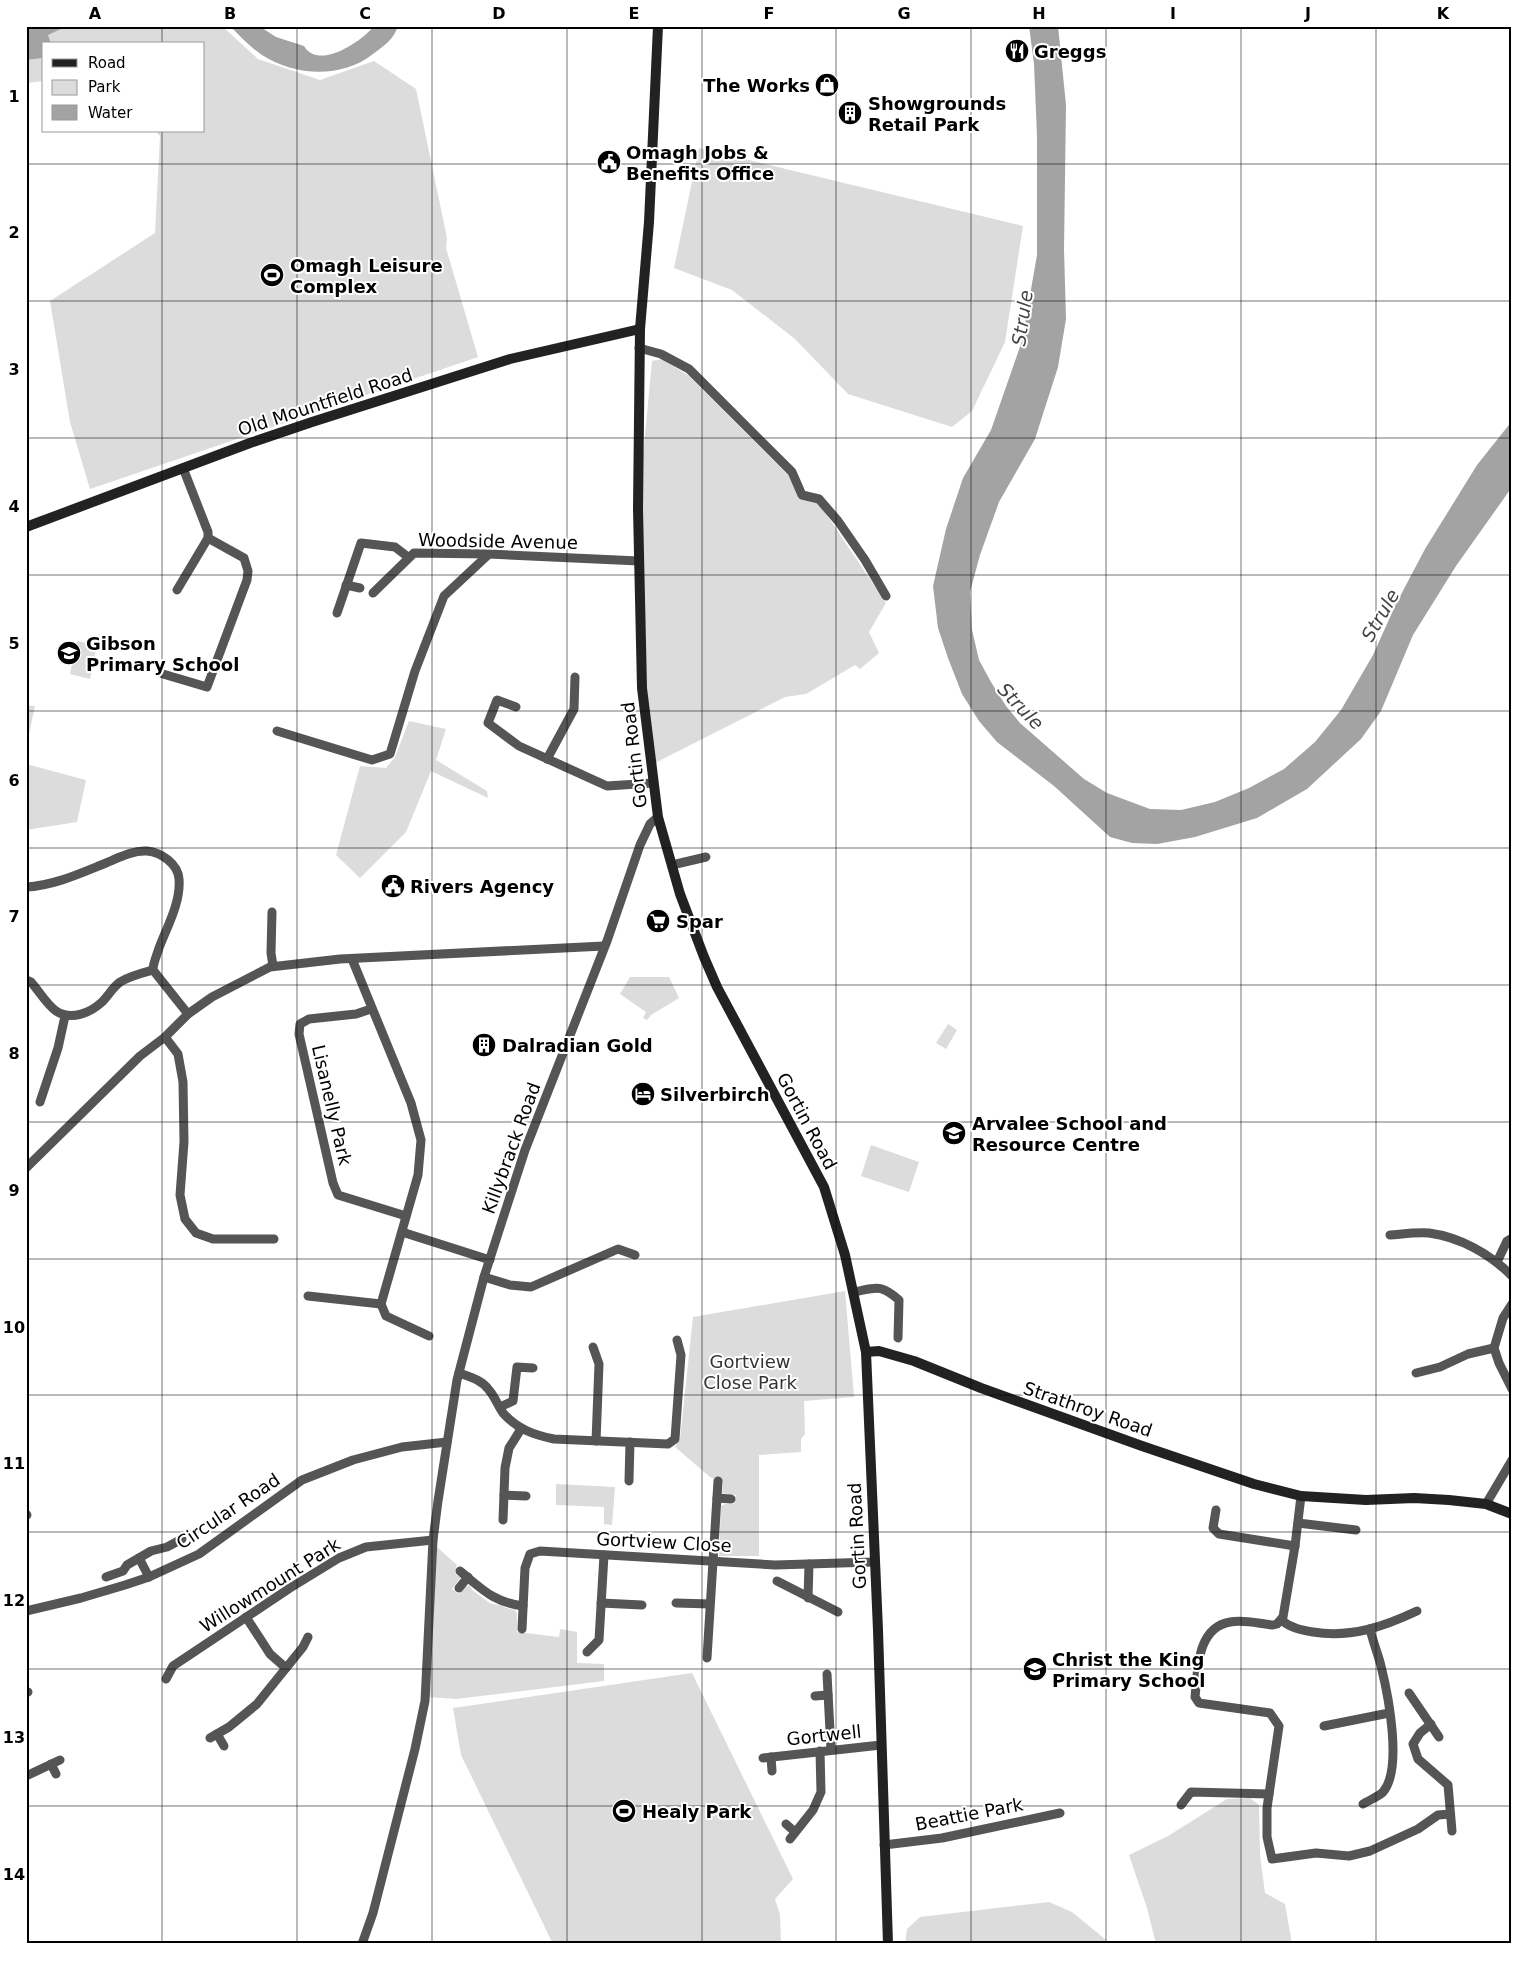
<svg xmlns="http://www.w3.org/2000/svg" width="1538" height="1970" font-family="'DejaVu Sans',sans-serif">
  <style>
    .green { fill: #dcdcdc }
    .water { fill: #a3a3a3 }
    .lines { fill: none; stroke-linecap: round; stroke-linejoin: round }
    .street { stroke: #555; stroke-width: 9 }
    .secondary { stroke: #222; stroke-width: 10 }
    .grid { fill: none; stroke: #000; stroke-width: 1; stroke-opacity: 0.55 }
    .labels { text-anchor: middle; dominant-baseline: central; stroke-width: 4; stroke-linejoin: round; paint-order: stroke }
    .poi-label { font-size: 18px; font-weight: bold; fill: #000; stroke: #fff; text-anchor: start }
    .street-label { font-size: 18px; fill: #000; stroke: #fff }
    .park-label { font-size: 18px; fill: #333; stroke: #fff }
    .water-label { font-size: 19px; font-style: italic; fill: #444; stroke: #fff }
    .neatline { fill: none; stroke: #000; stroke-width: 2 }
    .grid-label { font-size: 16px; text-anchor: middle; font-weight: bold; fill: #000 }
  </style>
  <rect width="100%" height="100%" fill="#fff"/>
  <g class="green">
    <path d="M26,26H222L258,59L320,80L374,61L416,89L447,238L446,248L478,357L90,489L70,422L50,301L155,233L160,136L155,131H204V44H44V81L26,83Z"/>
    <path d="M699,148L1023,226L1005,342L972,411L952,427L848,394L795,339L732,290L674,268Z"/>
    <path d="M662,359L689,376L789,476L800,499L818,502L886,603L869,632L879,653L860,669L855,665L806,694L785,697L651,765L638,509L652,361Z"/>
    <path d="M77,641L97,645L90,679L70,674Z"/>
    <path d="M26,705L35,706L26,748Z"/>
    <path d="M409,721L446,729L436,760L487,791L488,798L431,771L406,832L360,878L336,855L360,766L386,768L395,757Z"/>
    <path d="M26,764L86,780L77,822L26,830Z"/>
    <path d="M630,977H669L679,998L651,1015L647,1020L643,1018L646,1012L620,994Z"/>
    <path d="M948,1024L957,1030L946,1049L936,1043Z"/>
    <path d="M871,1145L919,1162L909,1192L861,1176Z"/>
    <path d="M845,1291L854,1397L804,1401L805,1434L801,1439V1452L759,1455V1556H719L721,1506L725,1504H734L736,1495L722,1493L723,1484L710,1477L675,1447L680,1439L693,1317Z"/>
    <path d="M556,1484L615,1487L612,1525L604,1524V1507L556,1505Z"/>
    <path d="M437,1547L457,1565L455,1571L456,1575L461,1577L452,1589L459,1594L463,1588L470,1585L472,1590L491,1604C498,1603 507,1609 515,1610L517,1614V1632L559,1637L560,1629L577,1632V1663L604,1664V1681L456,1699L428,1697Z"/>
    <path d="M692,1673L793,1879L775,1899L780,1915L781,1944H553L461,1755L453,1708Z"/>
    <path d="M1250,1798L1259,1805L1260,1855L1265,1893L1285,1904L1292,1944H1156L1147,1908L1129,1855L1168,1836L1227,1799Z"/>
    <path d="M1049,1902L1072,1912L1111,1944H905L907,1929L920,1917Z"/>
  </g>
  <g class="water">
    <path d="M26,26H67L48,35L51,44H44V56L42,58L26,60Z"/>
    <path d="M230,26H259L276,37L304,46C319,71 362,41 374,26H398C394,39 384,46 373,54C341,79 295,76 262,55C250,47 240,36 230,26Z"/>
    <path d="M1029,26H1058L1066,105L1064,249L1066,319L1058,367L1035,439L999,502L980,555L970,592L972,630L979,660L991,682L1006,706L1020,723L1084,779L1107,793L1150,809L1181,810L1215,802L1249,788L1284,769L1315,742L1341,710L1373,655L1396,604L1425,549L1477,465L1512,421V487L1456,566L1413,635L1381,711L1361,739L1307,789L1257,818L1195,837L1157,844L1132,843L1110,837L1054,786L997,742L979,721L962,694L948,658L938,628L933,586L946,529L963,478L991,430L1022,341L1037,255V136L1034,64Z"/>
  </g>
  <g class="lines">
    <g class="street">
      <path d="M639,348L661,354L689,369L792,472L802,495L819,499L838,521L865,560L886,596"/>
      <path d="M346,585L360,588"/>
      <path d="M177,590L208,538V532L183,468"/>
      <path d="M373,593L414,553L489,554L639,561"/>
      <path d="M337,613L361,543L395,547L408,557"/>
      <path d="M163,674L207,687L247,580L248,571L244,558L208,538"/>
      <path d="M516,707L497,700L488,723L519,746L607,786L653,783"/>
      <path d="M277,731L372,760L390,754L415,671L444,596L489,554"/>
      <path d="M547,759L574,709L575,677"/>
      <path d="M672,865L706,857"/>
      <path d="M26,887C53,886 81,873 106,863C118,858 133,850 147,851C161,852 178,864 179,879C181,902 167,927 159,948C157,955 153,963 153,970L188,1014"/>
      <path d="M272,912L271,953L273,966"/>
      <path d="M352,959L411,1103L421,1140L418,1175L381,1304"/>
      <path d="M26,980L31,982C39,991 47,1005 56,1011C71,1021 90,1013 102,1002C108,996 113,987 120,982C130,976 142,973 153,970"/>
      <path d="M371,1009L356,1014L309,1019L300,1024L299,1034L333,1183L338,1195L406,1216"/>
      <path d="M165,1037L178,1054L183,1082L184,1142L180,1195L185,1219L196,1233L213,1239H274"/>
      <path d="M40,1102L58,1048L65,1016"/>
      <path d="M26,1168L140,1056L165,1037L188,1014L212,997L270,967L340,959L604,946"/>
      <path d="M402,1232L490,1260"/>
      <path d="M1390,1235C1403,1234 1417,1232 1429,1233C1460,1237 1490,1254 1512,1276"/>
      <path d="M1497,1262L1507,1241L1512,1238"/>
      <path d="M484,1277L510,1285L531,1287L618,1249L635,1255"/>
      <path d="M853,1292C876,1288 880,1283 899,1300L898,1338"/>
      <path d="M308,1296L381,1304"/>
      <path d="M381,1304L386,1316L429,1336"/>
      <path d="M1512,1304L1503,1318L1494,1348L1499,1363L1512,1389"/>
      <path d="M593,1347L599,1364L596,1441"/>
      <path d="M459,1373C470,1377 482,1380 489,1390C495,1397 498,1406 503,1413C517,1429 534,1435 554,1439L668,1444L675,1439L681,1355L677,1340"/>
      <path d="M1416,1373L1440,1367L1468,1354L1494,1348"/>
      <path d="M500,1407L513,1401L517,1367L533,1368"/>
      <path d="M629,1481L630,1442"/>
      <path d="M504,1495L526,1496"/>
      <path d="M1301,1496L1295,1546L1283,1617L1277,1624L1273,1625C1260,1624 1244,1619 1230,1622C1196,1628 1198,1671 1195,1697L1199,1703L1270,1713L1279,1726L1267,1808V1837L1272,1859L1316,1853L1349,1856L1370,1851L1418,1829L1438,1815L1450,1814"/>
      <path d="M717,1498L731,1499"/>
      <path d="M1486,1504L1512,1460"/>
      <path d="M1216,1510L1213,1528L1219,1534L1295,1546"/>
      <path d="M26,1514L27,1515"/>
      <path d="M503,1520L505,1468L509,1448L521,1429"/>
      <path d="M1298,1523L1356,1530"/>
      <path d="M139,1558L149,1577"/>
      <path d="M460,1571C482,1589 493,1602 523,1606"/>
      <path d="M106,1577L123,1571L127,1565L151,1551L167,1547L182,1539"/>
      <path d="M777,1581L838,1612"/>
      <path d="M459,1588L468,1577"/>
      <path d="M808,1598L809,1564"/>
      <path d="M601,1603L642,1605"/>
      <path d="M676,1603L710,1604"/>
      <path d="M26,1611L81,1598L125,1585L149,1577L199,1554L302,1480L353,1460L402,1447L447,1442"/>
      <path d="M246,1617L270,1654L286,1668"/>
      <path d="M1281,1620C1291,1628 1301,1630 1313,1632C1351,1638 1383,1627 1417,1611"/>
      <path d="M522,1629L525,1568L530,1554L540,1551L775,1565L874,1562"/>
      <path d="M587,1652L599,1640L604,1555"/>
      <path d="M707,1658L718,1481"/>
      <path d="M827,1674L831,1750"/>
      <path d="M166,1679L173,1666L290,1588L339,1558L366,1547L433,1540"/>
      <path d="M26,1693L28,1692"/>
      <path d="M1409,1693L1439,1737"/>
      <path d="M815,1696L828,1695"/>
      <path d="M1431,1724L1420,1733L1413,1744L1418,1759L1448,1785L1452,1831"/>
      <path d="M1324,1726L1389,1713"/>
      <path d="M217,1734L224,1746"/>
      <path d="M210,1738L229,1727L257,1704L303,1647L308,1637"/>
      <path d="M771,1757L772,1771"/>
      <path d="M763,1758L881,1745"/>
      <path d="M51,1764L56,1774"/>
      <path d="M26,1776L60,1760"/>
      <path d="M1363,1804C1369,1800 1378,1797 1383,1792C1403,1769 1388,1694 1381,1666C1378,1654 1373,1642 1370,1629"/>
      <path d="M1181,1805L1191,1792L1269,1794"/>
      <path d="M786,1824L795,1832"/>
      <path d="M790,1839L813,1810L821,1792L820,1751"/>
      <path d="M884,1845L942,1838L1060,1813"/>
      <path d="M362,1944L373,1913L415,1749L425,1701L433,1540L438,1501L457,1380L484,1277L525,1150L607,941L640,845L650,824L658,817"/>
    </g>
    <g class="secondary">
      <path d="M658,26L649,222L640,329L638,509L642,688L658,817L680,894L704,957L717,987L824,1187L845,1255L866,1352L878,1630L888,1944"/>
      <path d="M26,527L250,443L312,422L510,359L640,329"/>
      <path d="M866,1352L879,1351L914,1361L981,1388L1142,1446L1254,1484L1301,1496L1366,1500L1414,1498L1449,1500L1486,1504L1512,1514"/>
    </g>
  </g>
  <path class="grid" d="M162,26V44M297,26V1944M432,26V1944M567,26V1944M702,26V1944M836,26V1944M971,26V1944M1106,26V1944M1241,26V1944M1376,26V1944M162,131V1944M26,164H1512M26,301H1512M26,438H1512M26,575H1512M26,711H1512M26,848H1512M26,985H1512M26,1122H1512M26,1259H1512M26,1395H1512M26,1532H1512M26,1669H1512M26,1806H1512"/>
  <defs>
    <g id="restaurant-disc" transform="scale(1.25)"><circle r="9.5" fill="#000" stroke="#fff"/><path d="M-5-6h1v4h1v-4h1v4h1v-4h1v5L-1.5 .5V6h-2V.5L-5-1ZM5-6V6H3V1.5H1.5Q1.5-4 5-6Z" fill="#fff"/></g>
    <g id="shop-disc" transform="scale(1.25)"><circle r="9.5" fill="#000" stroke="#fff"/><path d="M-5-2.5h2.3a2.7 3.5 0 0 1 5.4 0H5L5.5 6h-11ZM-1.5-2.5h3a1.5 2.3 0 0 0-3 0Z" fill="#fff"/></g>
    <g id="building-disc" transform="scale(1.25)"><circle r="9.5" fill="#000" stroke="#fff"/><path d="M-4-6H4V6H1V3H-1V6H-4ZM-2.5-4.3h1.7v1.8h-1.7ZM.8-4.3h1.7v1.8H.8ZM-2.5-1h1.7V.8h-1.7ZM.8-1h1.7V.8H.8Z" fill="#fff"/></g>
    <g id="civic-disc" transform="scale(1.25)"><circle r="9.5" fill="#000" stroke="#fff"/><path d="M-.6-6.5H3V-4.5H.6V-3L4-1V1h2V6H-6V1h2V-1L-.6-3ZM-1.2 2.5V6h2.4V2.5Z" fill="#fff"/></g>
    <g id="stadium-disc" transform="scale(1.25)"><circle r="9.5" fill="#000" stroke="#fff"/><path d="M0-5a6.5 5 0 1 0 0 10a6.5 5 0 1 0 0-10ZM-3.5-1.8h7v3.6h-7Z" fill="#fff"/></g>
    <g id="school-disc" transform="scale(1.25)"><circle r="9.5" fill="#000" stroke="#fff"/><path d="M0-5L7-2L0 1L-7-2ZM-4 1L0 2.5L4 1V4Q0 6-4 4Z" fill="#fff"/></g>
    <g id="supermarket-disc" transform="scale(1.25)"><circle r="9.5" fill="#000" stroke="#fff"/><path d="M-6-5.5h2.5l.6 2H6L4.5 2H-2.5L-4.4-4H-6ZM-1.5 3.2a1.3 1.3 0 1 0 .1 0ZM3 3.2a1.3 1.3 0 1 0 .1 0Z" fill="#fff"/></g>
    <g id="hotel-disc" transform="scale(1.25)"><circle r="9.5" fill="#000" stroke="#fff"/><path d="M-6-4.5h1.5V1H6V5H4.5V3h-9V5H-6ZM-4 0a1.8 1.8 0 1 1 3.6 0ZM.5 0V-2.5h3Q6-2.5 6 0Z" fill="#fff"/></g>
  </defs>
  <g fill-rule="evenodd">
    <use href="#restaurant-disc" x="1017" y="51"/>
    <use href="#shop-disc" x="827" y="85"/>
    <use href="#building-disc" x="850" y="113"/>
    <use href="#civic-disc" x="609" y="162"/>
    <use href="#stadium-disc" x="272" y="275"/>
    <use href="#school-disc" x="69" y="653"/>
    <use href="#civic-disc" x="393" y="886"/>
    <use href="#supermarket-disc" x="658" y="921"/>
    <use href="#building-disc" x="484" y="1045"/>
    <use href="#hotel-disc" x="643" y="1094"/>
    <use href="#school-disc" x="954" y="1133"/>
    <use href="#school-disc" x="1035" y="1669"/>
    <use href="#stadium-disc" x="624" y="1811"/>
  </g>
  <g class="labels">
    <g class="poi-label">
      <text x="1034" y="51">Greggs</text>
      <text x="810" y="85" text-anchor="end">The Works</text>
      <text x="868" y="103">Showgrounds<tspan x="868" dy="21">Retail Park</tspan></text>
      <text x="626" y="152">Omagh Jobs &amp;<tspan x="626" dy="21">Benefits Office</tspan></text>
      <text x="290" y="265">Omagh Leisure<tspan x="290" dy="21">Complex</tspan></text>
      <text x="86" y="643">Gibson<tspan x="86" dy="21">Primary School</tspan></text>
      <text x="410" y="886">Rivers Agency</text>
      <text x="676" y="921">Spar</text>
      <text x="502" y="1045">Dalradian Gold</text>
      <text x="660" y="1094">Silverbirch</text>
      <text x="972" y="1123">Arvalee School and<tspan x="972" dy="21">Resource Centre</tspan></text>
      <text x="1052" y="1659">Christ the King<tspan x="1052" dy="21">Primary School</tspan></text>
      <text x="642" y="1811">Healy Park</text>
    </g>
    <g class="street-label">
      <text transform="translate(325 402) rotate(-18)">Old Mountfield Road</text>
      <text transform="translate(498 541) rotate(1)">Woodside Avenue</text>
      <text transform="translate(634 755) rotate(-97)">Gortin Road</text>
      <text transform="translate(332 1105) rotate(77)">Lisanelly Park</text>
      <text transform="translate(807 1121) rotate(62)">Gortin Road</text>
      <text transform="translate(511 1148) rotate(-70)">Killybrack Road</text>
      <text transform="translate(1088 1409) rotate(19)">Strathroy Road</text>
      <text transform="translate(228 1511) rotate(-34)">Circular Road</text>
      <text transform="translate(857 1536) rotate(-93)">Gortin Road</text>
      <text transform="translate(664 1542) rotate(3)">Gortview Close</text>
      <text transform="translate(270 1585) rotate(-32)">Willowmount Park</text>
      <text transform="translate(824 1735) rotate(-6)">Gortwell</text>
      <text transform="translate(969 1814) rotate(-11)">Beattie Park</text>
    </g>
    <g class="park-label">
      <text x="750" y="1361">Gortview<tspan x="750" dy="21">Close Park</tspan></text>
    </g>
    <g class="water-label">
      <text transform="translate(1022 318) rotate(-82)">Strule</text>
      <text transform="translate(1380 615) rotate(-60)">Strule</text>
      <text transform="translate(1021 706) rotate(46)">Strule</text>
    </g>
  </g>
  <rect width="1538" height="1970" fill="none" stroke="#ffffff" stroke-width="55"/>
  <rect x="42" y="42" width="162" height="90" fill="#ffffff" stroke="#999999"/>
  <rect x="52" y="59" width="25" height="8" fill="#222222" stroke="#999999"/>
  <text x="88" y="68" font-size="15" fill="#000000">Road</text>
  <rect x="52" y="80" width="25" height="15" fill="#dcdcdc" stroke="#999999"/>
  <text x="88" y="92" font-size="15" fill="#000000">Park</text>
  <rect x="52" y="105" width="25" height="15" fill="#a3a3a3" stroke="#999999"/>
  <text x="88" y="118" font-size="15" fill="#000000">Water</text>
  <rect x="28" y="28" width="1482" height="1914" class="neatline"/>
  <g class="grid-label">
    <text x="95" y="19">A</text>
    <text x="230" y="19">B</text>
    <text x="365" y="19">C</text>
    <text x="499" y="19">D</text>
    <text x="634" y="19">E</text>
    <text x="769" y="19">F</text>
    <text x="904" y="19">G</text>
    <text x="1039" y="19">H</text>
    <text x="1173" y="19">I</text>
    <text x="1308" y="19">J</text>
    <text x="1443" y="19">K</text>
    <text x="14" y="102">1</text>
    <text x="14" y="238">2</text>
    <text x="14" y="375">3</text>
    <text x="14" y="512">4</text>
    <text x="14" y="649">5</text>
    <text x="14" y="786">6</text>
    <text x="14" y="922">7</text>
    <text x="14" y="1059">8</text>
    <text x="14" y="1196">9</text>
    <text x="14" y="1333">10</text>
    <text x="14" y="1469">11</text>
    <text x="14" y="1606">12</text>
    <text x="14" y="1743">13</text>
    <text x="14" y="1880">14</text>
  </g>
</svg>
